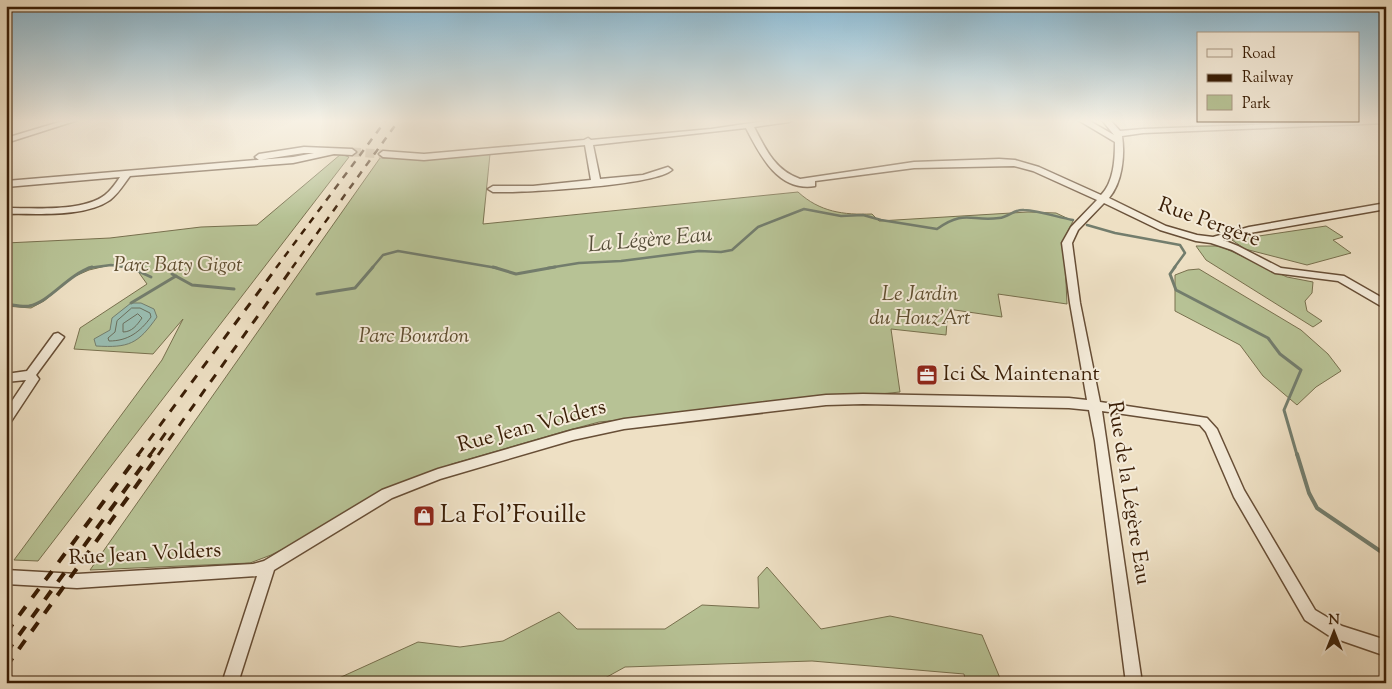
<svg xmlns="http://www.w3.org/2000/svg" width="1392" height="689" font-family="'Sorts Mill Goudy',serif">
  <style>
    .green { fill: #b7c295; stroke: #78704e }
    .water { fill: #99bdb1; stroke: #737d6d }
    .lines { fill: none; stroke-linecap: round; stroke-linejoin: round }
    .shore { stroke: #6a6e5c; stroke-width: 1 }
    .stream-far2 { stroke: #737d6d; stroke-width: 2.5 }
    .stream-far1 { stroke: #737d6d; stroke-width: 3 }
    .stream { stroke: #737d6d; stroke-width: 4 }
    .minor-tunnel { stroke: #cab99e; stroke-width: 9; stroke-dasharray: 9 4.5; stroke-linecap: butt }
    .minor-casing { stroke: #674e36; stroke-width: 3 }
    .minor { fill: #f4ebd9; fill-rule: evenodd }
    .rail-far2 { stroke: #3a1e06; stroke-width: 2.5; stroke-dasharray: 7 7; stroke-linecap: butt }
    .rail-far1 { stroke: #3a1e06; stroke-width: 3; stroke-dasharray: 9 9; stroke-linecap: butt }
    .rail { stroke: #3a1e06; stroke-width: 4; stroke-dasharray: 11 11; stroke-linecap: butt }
    .labels { text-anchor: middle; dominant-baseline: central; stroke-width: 4; stroke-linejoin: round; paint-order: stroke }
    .street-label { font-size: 21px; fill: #3a1e06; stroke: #f4ebd9 }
    .park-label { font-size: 21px; font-style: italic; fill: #604f31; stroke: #f4ebd9 }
    .poi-label { font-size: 21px; fill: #3a1e06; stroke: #f4ebd9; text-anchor: start }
    .water-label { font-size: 22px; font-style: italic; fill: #564e39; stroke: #f4ebd9 }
    .near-poi-label { font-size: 25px; fill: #3a1e06; stroke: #f4ebd9; text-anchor: start }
  </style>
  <rect width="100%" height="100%" fill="#eee0c4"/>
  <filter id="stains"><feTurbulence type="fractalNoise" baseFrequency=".004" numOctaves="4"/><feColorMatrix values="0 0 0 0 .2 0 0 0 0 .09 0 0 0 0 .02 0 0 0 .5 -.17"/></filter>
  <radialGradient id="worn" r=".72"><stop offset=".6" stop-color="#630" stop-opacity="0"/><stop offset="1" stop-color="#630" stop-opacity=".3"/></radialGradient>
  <g class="green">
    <path d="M341,154L349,157L38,561L14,560L162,360L183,319L153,354L74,349L80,328L147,284L137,270L110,265L89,270L73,277L44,301L31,308L6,306V243L110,238L201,227L257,225Z"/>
    <path d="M490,154L483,224L798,192C820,212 843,215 872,214L879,221L1028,212L1056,213L1073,221L1064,239L1067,304L998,294L1002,317L948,309L946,335L891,329L900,392L599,422L569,430L452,464L271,555L250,563L90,570L380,158H429Z"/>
    <path d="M1326,226L1343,237L1333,240L1351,253L1307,265L1245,249L1232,240Z"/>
    <path d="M1196,246H1220L1287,277L1313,282L1312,293L1305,301L1307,311L1322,321L1313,327L1206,260Z"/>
    <path d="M1199,269L1301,330L1328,354L1341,371L1316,387L1297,405L1263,376L1240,345L1175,311V275L1188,270Z"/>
    <path d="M767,567L821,629L890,616L982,635L1002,683H966L964,674L812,661L625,667L596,683H328L418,642L460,647L503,641L559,612L577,629H665L702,605L759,608L758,577Z"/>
  </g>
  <path class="water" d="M131,303H141L154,309L157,317C138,344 129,348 96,346L94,339L110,330L112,318Z"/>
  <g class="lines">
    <g class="shore">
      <path d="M132,308H140L150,313L151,317C140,332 128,341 109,341L108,338L115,332L117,321Z"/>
      <path d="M138,314L142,318C137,325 132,332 123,332V324Z"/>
    </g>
    <g class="stream-far2">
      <path d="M1087,225L1115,233L1180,245L1185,253L1174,268"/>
      <path d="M88,268L111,265L133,268"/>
      <path d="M372,268L383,255L398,251L497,268"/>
      <path d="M548,268L579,263L621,261L699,251L721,252L732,250L758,227L804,209L841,216L863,215L881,220L937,229C965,209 971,222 999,218C1009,217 1014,209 1024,210C1040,211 1057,217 1073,220"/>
    </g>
    <g class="stream-far1">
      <path d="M129,267L151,277"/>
      <path d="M493,267L516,274L555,267"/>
      <path d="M1175,267L1170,274L1176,290L1268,338L1280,354L1301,370L1284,410L1297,455"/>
      <path d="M172,274L192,285L234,289"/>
      <path d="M317,294L355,288L373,267"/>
      <path d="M131,303L176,276"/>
      <path d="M6,304C14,305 22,307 29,306C50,302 67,275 92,267"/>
    </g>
    <path class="stream" d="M1297,454L1309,493L1317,508L1386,555"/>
    <path class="minor-tunnel" d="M352,152L383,154"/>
    <g class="minor-casing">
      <g id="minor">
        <path d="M66,120H78L6,143V138Z"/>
        <path d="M773,120H793L789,122L754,127C766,150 775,170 800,179L914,162L999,159L1015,160L1039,167L1101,195C1114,182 1115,159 1115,142L1078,120H1088L1114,135L1102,120H1110L1120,131L1143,129L1386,120V123L1143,133L1122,136C1125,156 1122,183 1109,198L1166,226L1197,235L1213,237L1249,227L1386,203V209L1250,233L1223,240L1238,246L1281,268L1344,276L1386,300V309L1338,281L1275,273L1232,250L1211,243L1196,241L1160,230L1104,203L1078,230L1072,243L1080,303L1100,402L1207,418L1217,429L1244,490L1315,610L1342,626L1386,640V656L1331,637L1305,620L1234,497L1206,432L1200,425L1102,411L1142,683H1126L1095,441L1089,410L1069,408L863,404L826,405L624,429L573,440L440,479L392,498L274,570L238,683H222L257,576L77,588L6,584V570L77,574L253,564L264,561L382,490L438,469L573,430L624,419L826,395L863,394L1069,398L1087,400L1070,303L1062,243L1071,227L1097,200L1033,171L1014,166L914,168L815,181V186C778,192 760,155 746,128L593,145L600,179L643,175L668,167L672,170C654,186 522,193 493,192L488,189L493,186H533L591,180L585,145L424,160L383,157L379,154L383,151L424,154L584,140L588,138L591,140L711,129Z"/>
        <path d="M304,147L352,149L356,152L352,155L334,154L293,163L130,176C124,184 118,194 110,200C84,218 36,213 6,214V208C34,208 83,212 105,195C111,190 116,183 120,177L6,187V181L293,157L314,153H304L259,160L255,157L259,154Z"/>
        <path d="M58,333L64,337L36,375L39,379L10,423L6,425V410L26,380L6,382V374L27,371L54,334Z"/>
      </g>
    </g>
    <use href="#minor" class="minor"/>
    <g class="rail-far2">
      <path d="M276,268L386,120"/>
      <path d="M292,268L399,120"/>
    </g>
    <g class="rail-far1">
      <path d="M138,455L277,267"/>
      <path d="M150,455L167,431"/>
      <path d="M158,455L293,267"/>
    </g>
    <g class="rail">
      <path d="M6,633L139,454"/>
      <path d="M6,653L151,454"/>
      <path d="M6,667L159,454"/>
    </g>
  </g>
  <linearGradient id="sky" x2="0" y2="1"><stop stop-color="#88b8d2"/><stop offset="0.56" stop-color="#f7f1e4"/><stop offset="1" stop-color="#f7f1e4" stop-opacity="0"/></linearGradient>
  <rect width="1392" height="216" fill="url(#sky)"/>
  <defs>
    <g id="office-square" transform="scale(1.125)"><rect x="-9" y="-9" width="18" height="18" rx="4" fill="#8f2418" stroke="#f4ebd9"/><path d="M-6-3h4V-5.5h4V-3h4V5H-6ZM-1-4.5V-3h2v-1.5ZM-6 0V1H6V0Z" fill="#fff"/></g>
    <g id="shop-square" transform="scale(1.125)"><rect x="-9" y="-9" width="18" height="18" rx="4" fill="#8f2418" stroke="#f4ebd9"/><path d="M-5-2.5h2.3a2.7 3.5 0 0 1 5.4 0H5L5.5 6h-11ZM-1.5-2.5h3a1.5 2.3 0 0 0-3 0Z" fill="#fff"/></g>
  </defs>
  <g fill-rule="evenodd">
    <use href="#office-square" x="927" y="375"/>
    <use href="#shop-square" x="424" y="516"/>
  </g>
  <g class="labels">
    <g class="street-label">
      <text transform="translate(1209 223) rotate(20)">Rue Pergère</text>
      <text transform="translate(532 427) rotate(-15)">Rue Jean Volders</text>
      <text transform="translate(1128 493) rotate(81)">Rue de la Légère Eau</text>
      <text transform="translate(145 555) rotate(-3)">Rue Jean Volders</text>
    </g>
    <g class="park-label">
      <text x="178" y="266">Parc Baty Gigot</text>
      <text x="920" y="295">Le Jardin<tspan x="920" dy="24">du Houz’Art</tspan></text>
      <text x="414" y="337">Parc Bourdon</text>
    </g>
    <g class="poi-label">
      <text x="943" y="375">Ici &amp; Maintenant</text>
    </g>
    <g class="water-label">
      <text transform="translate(650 241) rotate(-5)">La Légère Eau</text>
    </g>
    <g class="near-poi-label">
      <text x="440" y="516">La Fol'Fouille</text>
    </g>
  </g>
  <rect width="1392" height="689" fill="none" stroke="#eee0c4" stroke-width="25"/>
  <rect x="8" y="8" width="1377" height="674" fill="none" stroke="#3a1e06" stroke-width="2.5"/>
  <rect x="12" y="12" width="1367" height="664" fill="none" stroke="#3a1e06"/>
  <rect x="1197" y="32" width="162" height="90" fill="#f4ebd9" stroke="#aa9985"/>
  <rect x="1207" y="49" width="25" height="8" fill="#f4ebd9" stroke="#aa9985"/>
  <text x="1242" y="58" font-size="15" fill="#3a1e06">Road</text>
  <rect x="1207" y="74" width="25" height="8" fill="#3a1e06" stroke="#aa9985"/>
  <text x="1242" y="82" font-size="15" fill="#3a1e06">Railway</text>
  <rect x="1207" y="95" width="25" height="15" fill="#b7c295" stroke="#aa9985"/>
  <text x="1242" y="108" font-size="15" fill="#3a1e06">Park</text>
  <g transform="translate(1334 632)" stroke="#f4ebd9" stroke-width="4" paint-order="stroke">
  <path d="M0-4L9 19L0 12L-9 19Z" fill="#3a1e06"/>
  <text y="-8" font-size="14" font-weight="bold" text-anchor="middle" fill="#3a1e06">N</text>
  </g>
  <rect width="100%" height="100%" filter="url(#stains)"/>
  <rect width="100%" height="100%" fill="url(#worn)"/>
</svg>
